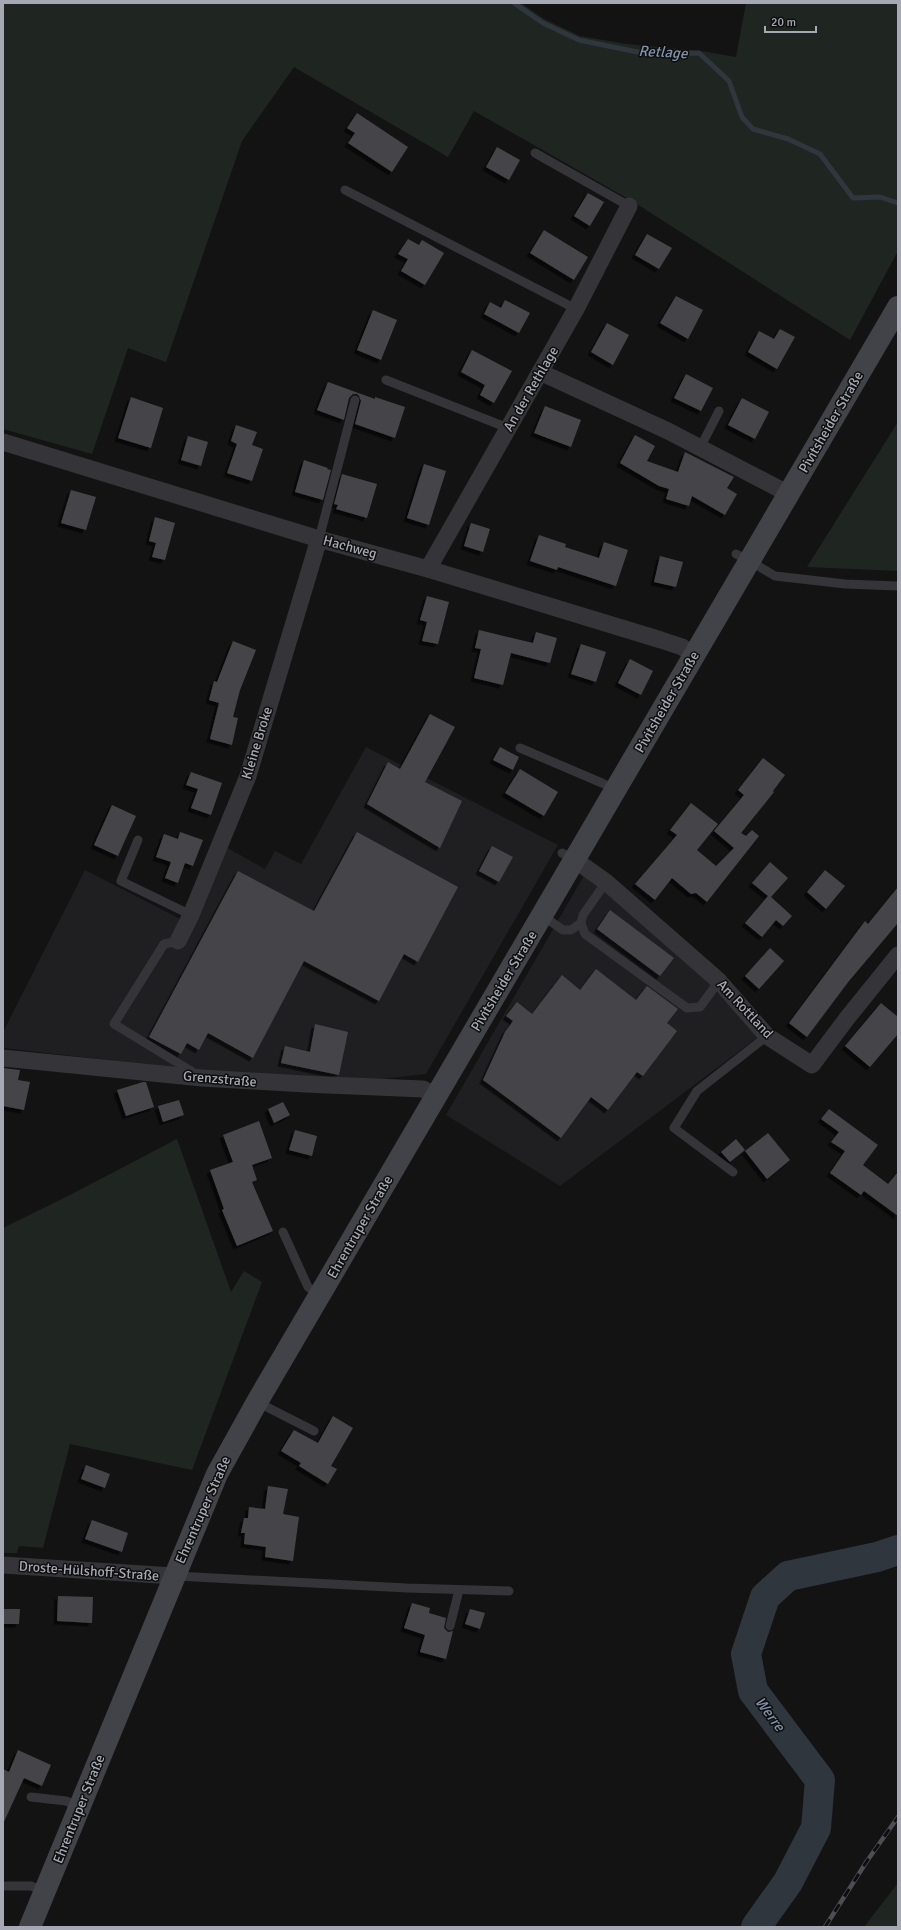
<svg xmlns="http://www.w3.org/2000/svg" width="901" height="1930" font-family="Signika,sans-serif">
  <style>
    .built { fill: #1f1f21 }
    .green { fill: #1f2621 }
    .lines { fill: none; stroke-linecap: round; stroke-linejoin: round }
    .stream { stroke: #30363d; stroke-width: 5 }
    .river { stroke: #30363d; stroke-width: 30 }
    .building { fill: #454549; filter: url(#shadow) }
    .lane { stroke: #343439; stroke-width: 9 }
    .street { stroke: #343439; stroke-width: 17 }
    .secondary { stroke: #424348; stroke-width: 22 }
    .rail-casing { stroke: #4d4e53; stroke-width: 4.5 }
    .rail { stroke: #0e0e0f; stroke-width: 3; stroke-dasharray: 9; stroke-linecap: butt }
    .labels { text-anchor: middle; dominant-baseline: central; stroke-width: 3; stroke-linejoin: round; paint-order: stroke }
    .street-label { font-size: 14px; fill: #a6a8b3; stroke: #0e0e0f }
    .water-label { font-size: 15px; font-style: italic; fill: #8092aa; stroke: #0e0e0f }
  </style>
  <defs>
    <filter id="shadow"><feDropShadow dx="-3.5" dy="3.5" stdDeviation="0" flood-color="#0009"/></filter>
  </defs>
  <rect width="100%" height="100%" fill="#131314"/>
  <g class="built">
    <path d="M366,747L558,845L426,1074L346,1083L170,1067L3,1048V1032L85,870L194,926L224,846L265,869L275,851L301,864Z"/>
    <path d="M590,865L770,1028L560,1186L446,1115Z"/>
  </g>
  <g class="green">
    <path d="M3,3H521L544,19L580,36L626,44L701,51L736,57L746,3H898V251L850,340L632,201L474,111L448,157L294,67L242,141L166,362L128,348L92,454L3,429Z"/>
    <path d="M898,422V571L807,567Z"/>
    <path d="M177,1139L231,1292L244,1271L262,1282L192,1470L70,1444L43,1548L19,1546L17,1553H3V1228L70,1195Z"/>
    <path d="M898,1883V1927H864Z"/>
  </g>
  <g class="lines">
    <path class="stream" d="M514,3L543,23L579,40L647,54L699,53L729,81L742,117L753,129L788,139L820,154L853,198L880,197L898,203"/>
    <path class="river" d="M756,1927L788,1882L816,1828L820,1780L753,1691L746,1654L765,1597L788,1576L877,1557L898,1550"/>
  </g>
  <g class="building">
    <path d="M357,113L408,147L392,172L348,143L355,133L347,128Z"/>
    <path d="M497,147L520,160L509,180L486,167Z"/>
    <path d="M588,193L604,202L590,226L574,216Z"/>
    <path d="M544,230L588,257L574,280L530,253Z"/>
    <path d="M647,234L672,248L659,269L635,255Z"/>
    <path d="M408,239L419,245L422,240L444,253L425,285L401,271L408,259L398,254Z"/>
    <path d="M676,296L703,310L688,339L660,323Z"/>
    <path d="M505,300L530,313L519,333L484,314L490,302L501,308Z"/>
    <path d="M373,310L397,320L381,360L357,350Z"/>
    <path d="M607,323L629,335L613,365L591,352Z"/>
    <path d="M780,329L795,337L777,369L748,352L759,331L774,339Z"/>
    <path d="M472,350L512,371L494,403L480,395L485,385L461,372Z"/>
    <path d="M686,374L713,388L701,411L674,398Z"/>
    <path d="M328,382L375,399V397L405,407L395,438L355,424L361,401L359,396L357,394H353L349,398L344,420L317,410Z"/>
    <path d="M131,397L163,408L151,448L118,438Z"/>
    <path d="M742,398L769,412L755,439L728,425Z"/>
    <path d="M545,406L581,420L571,447L534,433Z"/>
    <path d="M236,425L257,432L252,445L263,449L252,481L227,473L237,444L231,441Z"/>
    <path d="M635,435L655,446L647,461L678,472L685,452L734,477L727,488L737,494L725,515L692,496L689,506L666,499L669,489L659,486L620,463Z"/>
    <path d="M188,436L208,442L201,466L181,460Z"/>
    <path d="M304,460L328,468L327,469L331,470L323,500L295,492Z"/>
    <path d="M424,464L446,471L429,525L407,518Z"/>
    <path d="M342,474L377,484L367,518L336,509L338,505L334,504Z"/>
    <path d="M71,490L96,497L86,530L61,523Z"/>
    <path d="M155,517L175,523L165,560L152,557L156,543L149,541Z"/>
    <path d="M471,523L490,529L483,552L464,546Z"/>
    <path d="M539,535L566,544L565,547L599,558L604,542L628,550L616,586L558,567L557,570L530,561Z"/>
    <path d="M660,556L683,562L676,587L654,582Z"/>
    <path d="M427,596L449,602L438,644L422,641L427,622L420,620Z"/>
    <path d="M479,630L533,643L536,632L557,638L550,663L511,653L503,685L474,678L481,649L475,648Z"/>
    <path d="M233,641L256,650L240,690L233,717L238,718L232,745L210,739L219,703L209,700L214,681L217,682Z"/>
    <path d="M581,644L606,652L596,682L571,674Z"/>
    <path d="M630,659L653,671L641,695L618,683Z"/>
    <path d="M430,714L455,727L425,782L462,801L440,848L367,804L388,762L400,769Z"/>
    <path d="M500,747L519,757L513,770L493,760Z"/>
    <path d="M763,758L785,775L773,791L774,792L741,833L746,836L752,830L759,836L707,902L696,893L691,894L672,878L655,900L635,884L677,835L670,830L691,803L718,824L697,850L716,866L734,848L714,831L744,795L738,790Z"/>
    <path d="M520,769L558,792L544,816L505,793Z"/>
    <path d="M191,772L222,783L211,815L191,808L198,789L186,785Z"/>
    <path d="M112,805L136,816L118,856L94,845Z"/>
    <path d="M180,832L203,840L193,866L185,863L178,883L165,878L171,862L156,857L164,834L178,839Z"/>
    <path d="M357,832L458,887L418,962L404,954L379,1001L304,961L253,1058L208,1033L199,1050L187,1043L181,1054L149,1037L238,871L314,911Z"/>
    <path d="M492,846L513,857L499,882L479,871Z"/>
    <path d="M770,862L788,878L771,897L792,916L783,926L776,920L762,937L745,923L768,896L752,883Z"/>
    <path d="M825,870L845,886L826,909L807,892Z"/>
    <path d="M898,887V923L849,981L807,1037L789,1023L865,921L868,924Z"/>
    <path d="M610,910L674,958L660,976L597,929Z"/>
    <path d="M770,948L784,961L759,989L745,976Z"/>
    <path d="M596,969L636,1000L647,986L678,1009L667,1023L677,1031L643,1076L637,1072L608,1110L591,1097L561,1138L483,1080L505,1032L513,1021L506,1016L517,1002L532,1014L562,975L580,990Z"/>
    <path d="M881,1003L898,1017V1034L870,1067L845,1046Z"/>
    <path d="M315,1024L348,1032L339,1075L281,1063L285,1046L310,1052Z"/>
    <path d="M3,1068L20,1070L18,1080L30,1082L24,1110L3,1106Z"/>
    <path d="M143,1082H146L154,1107L126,1116L117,1090Z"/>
    <path d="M179,1100L184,1115L163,1122L158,1106Z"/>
    <path d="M283,1102L290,1115L274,1123L268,1109Z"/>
    <path d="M829,1109L878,1145L863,1165L888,1184L898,1172V1216L864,1191L861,1195L830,1173L845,1151L831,1142L839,1132L821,1119Z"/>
    <path d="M259,1121L272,1158L252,1165L257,1180L252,1182L273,1231L237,1246L222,1210L224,1209L210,1170L233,1162L223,1135Z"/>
    <path d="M295,1130L317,1136L312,1156L289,1150Z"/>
    <path d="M768,1133L790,1160L767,1179L745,1151Z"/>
    <path d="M736,1139L745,1150L730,1162L721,1152Z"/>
    <path d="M333,1416L353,1428L331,1466L337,1469L328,1484L299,1466L301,1463L281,1451L294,1430L318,1443Z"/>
    <path d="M86,1465L110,1474L105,1488L81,1479Z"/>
    <path d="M268,1486L288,1489L283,1514L299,1517L293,1561L265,1557L266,1547L244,1544L245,1533H241L244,1518H248L249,1507L265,1509Z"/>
    <path d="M92,1520L128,1533L122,1552L85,1539Z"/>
    <path d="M58,1596L93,1597L92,1623L57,1621Z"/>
    <path d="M412,1603L430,1608L429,1613L446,1618L444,1628L448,1632L453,1631L446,1659L420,1652L425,1635L404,1628Z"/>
    <path d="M3,1609H20L19,1624H3Z"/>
    <path d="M470,1609L485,1613L480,1629L465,1624Z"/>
    <path d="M18,1750L51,1765L42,1786L24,1778L3,1824V1769L9,1772Z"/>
  </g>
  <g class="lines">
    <g class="lane">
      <path d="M535,153L629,206"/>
      <path d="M345,190L576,309"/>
      <path d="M386,380L508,428"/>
      <path d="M700,448L719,411"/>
      <path d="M319,539L355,400"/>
      <path d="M736,554L750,561L775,576L845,584L898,586"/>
      <path d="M520,748L602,783L616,790"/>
      <path d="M138,840L121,881L191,915"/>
      <path d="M562,853L575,860"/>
      <path d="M606,882L583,915L581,923L585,934L687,1008L700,1007L719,981"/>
      <path d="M543,916L563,930H571L581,923"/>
      <path d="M178,941L164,944L114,1024L196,1074"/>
      <path d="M733,1172L674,1128L697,1091L767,1036"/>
      <path d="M283,1232L308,1287L320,1295"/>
      <path d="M257,1402L314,1431"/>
      <path d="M176,1576L407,1588L509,1591"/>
      <path d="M450,1626L459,1590"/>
      <path d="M31,1797L66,1801L80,1807"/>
      <path d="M3,1886H31L45,1891"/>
    </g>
    <g class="street">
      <path d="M540,372L668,431L789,494"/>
      <path d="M3,442L319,539L428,569L661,640L682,647L695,655"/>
      <path d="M428,569L576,309L629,206"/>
      <path d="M575,860L606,882L719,981L767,1036L812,1065L848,1017L898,955"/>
      <path d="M178,941L191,915L248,776L319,539"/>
      <path d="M3,1058L202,1078L305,1084L423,1089L436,1096"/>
      <path d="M3,1565L174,1576"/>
    </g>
    <path class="secondary" d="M30,1927L217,1474L257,1402L898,307"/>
    <g class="rail-casing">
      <path id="rail" d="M825,1927L867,1861L898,1817"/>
    </g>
    <use href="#rail" class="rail"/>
  </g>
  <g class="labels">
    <g class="street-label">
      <text transform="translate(531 389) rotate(-60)">An der Rethlage</text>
      <text transform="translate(831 422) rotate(-60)">Pivitsheider Straße</text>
      <text transform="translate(350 547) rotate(15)">Hachweg</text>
      <text transform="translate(667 702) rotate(-60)">Pivitsheider Straße</text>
      <text transform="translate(257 743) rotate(-73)">Kleine Broke</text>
      <text transform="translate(504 981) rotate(-59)">Pivitsheider Straße</text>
      <text transform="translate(745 1009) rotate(47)">Am Rottland</text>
      <text transform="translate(220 1079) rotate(5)">Grenzstraße</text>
      <text transform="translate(360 1227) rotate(-60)">Ehrentruper Straße</text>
      <text transform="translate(203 1510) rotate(-66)">Ehrentruper Straße</text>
      <text transform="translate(89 1571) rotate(4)">Droste-Hülshoff-Straße</text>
      <text transform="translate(79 1809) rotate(-68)">Ehrentruper Straße</text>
    </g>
    <g class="water-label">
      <text transform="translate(663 52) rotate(3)">Retlage</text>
      <text transform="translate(770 1714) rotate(53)">Werre</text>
    </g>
  </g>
  <rect width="901" height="1930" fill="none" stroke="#a6a8b3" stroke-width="8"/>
  <path d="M765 26v6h51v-6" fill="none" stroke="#a6a8b3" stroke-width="2"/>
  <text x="771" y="26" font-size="12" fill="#a6a8b3" stroke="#0e0e0f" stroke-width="3" paint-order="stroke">20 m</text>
</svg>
